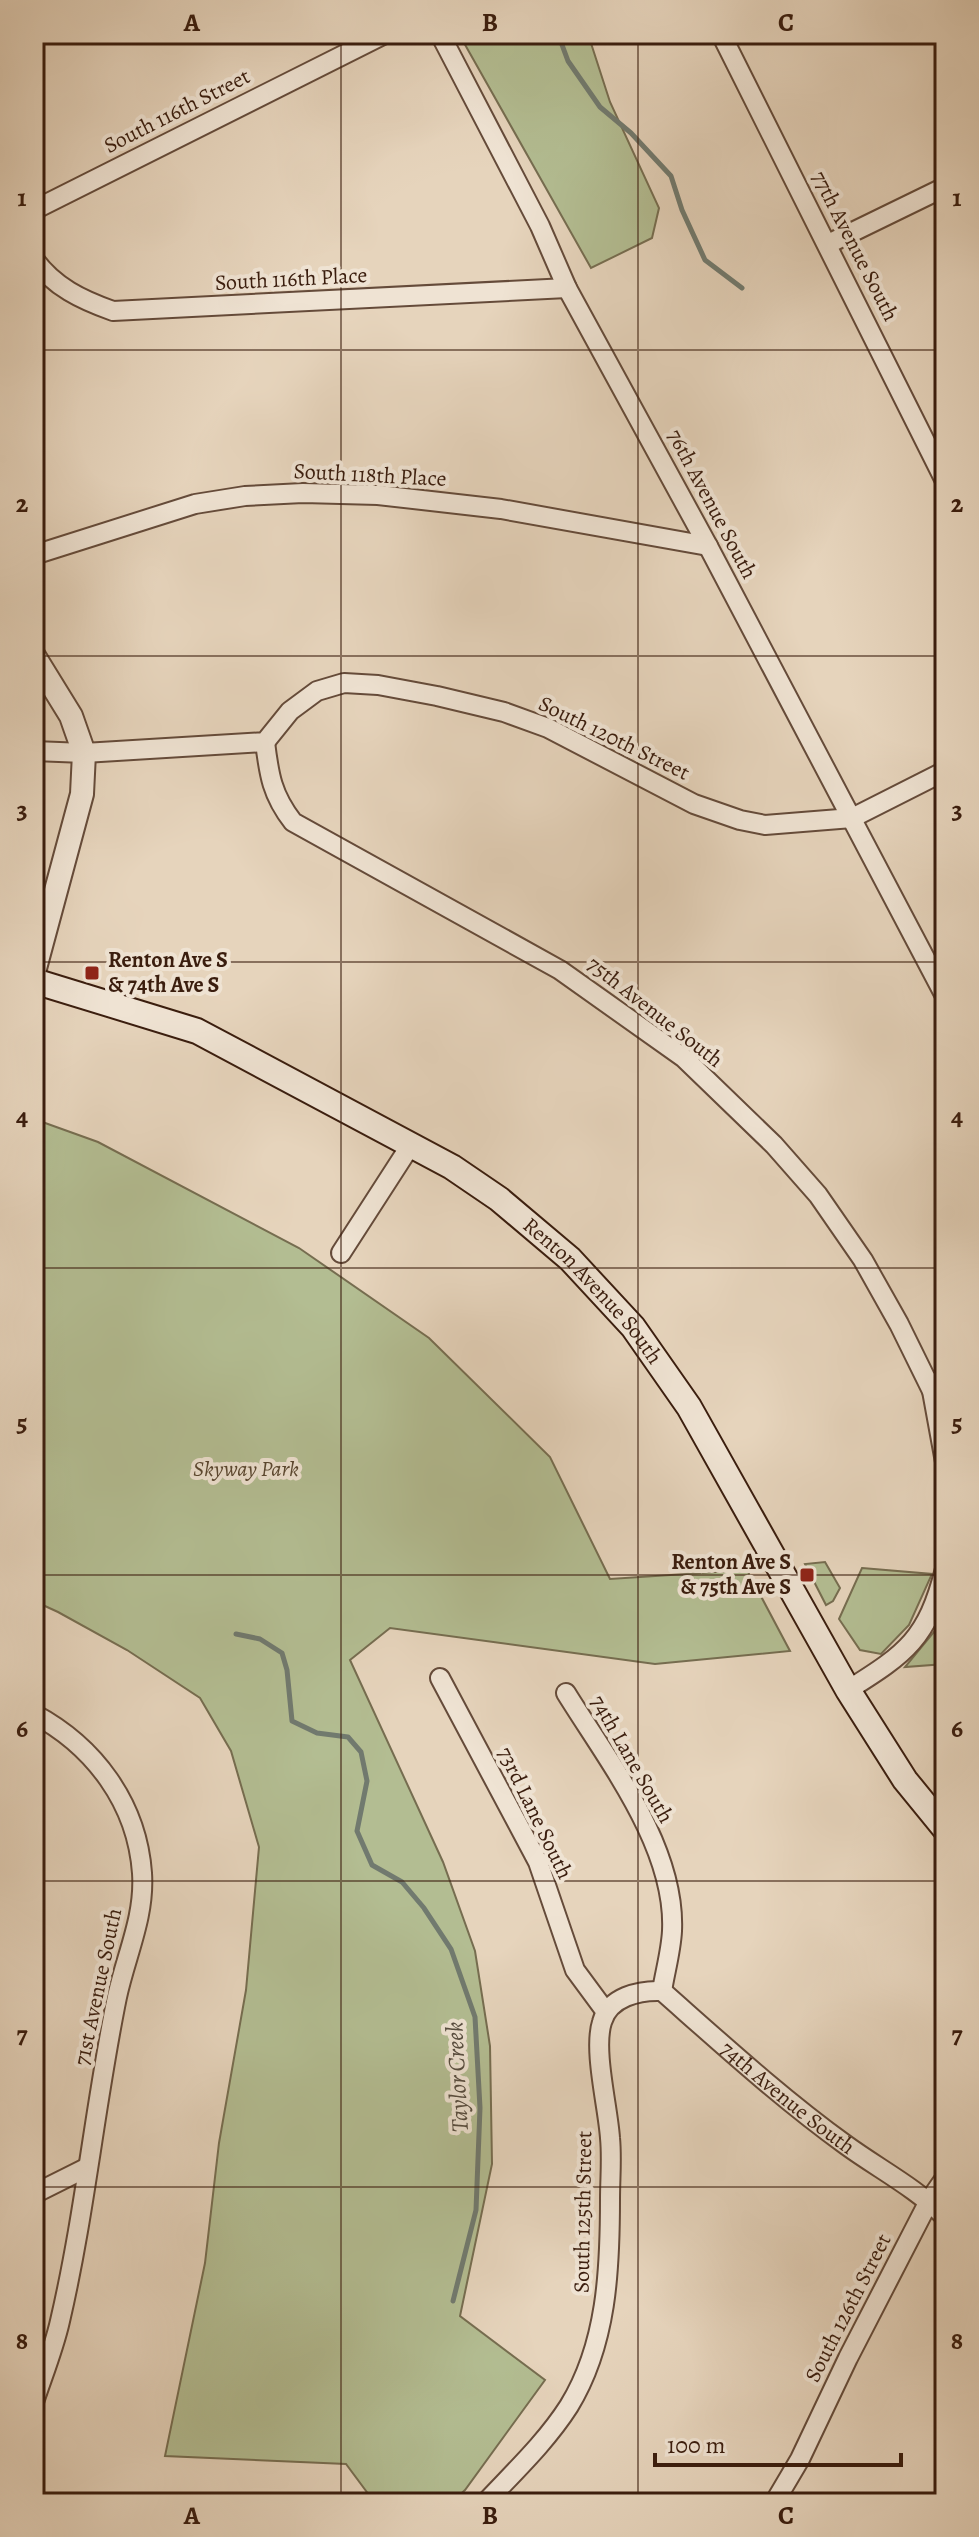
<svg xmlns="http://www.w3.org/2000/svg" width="979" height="2537" font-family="Alegreya,serif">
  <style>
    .green { fill: #b3bd92; stroke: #766d50; stroke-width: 2 }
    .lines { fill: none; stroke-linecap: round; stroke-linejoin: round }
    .stream { stroke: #717a6f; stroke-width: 5 }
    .minor-casing { stroke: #654b3a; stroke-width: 22 }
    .tertiary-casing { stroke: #654b3a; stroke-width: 26 }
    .secondary-casing { stroke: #3a1d0e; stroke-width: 28 }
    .minor { stroke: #efe3d3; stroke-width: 18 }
    .tertiary { stroke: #efe3d3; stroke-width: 22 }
    .secondary { stroke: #efe3d3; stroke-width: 24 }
    .grid { fill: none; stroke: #3a1d0e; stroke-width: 2; stroke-opacity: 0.55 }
    .poi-dot { fill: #8f2418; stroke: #efe3d3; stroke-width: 3 }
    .labels { text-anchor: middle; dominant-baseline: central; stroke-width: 8; stroke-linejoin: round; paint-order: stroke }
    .street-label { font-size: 22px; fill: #3a1d0e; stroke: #efe3d3 }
    .poi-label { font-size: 22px; font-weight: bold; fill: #3a1d0e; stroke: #efe3d3; text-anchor: start }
    .park-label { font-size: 22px; font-style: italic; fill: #58452f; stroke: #efe3d3 }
    .water-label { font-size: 24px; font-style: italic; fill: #564c3f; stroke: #efe3d3 }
    .neatline { fill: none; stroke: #3a1d0e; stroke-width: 3 }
    .grid-label { font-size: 26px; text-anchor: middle; font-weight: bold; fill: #3a1d0e }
  </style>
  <rect width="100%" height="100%" fill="#e6d4bc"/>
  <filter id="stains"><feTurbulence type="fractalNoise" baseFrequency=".0025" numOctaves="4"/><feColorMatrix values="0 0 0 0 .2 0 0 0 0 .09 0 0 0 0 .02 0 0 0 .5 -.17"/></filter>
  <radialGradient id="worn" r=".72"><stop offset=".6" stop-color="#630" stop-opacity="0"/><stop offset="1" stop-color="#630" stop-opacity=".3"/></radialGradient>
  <g class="green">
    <path d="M459,34H588L610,102L659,208L652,238L591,268Z"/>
    <path d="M34,1119L98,1142L299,1248L429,1338L550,1457L610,1579L747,1570L790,1651L655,1664L390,1628L350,1660L443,1862L475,1951L490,2046L492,2164L460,2316L545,2380L465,2490L451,2503H375L346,2464L165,2456L205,2263L219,2143L246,1990L259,1847L231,1751L200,1698L127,1650L58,1612L34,1601Z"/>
    <path d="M825,1562L840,1588L833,1601L826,1605L805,1564Z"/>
    <path d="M862,1568L932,1574L909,1625L881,1654L860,1650L839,1619Z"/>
    <path d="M945,1612V1664L905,1667L938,1627Z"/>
  </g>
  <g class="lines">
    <g class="stream">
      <path d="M558,34L568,61L600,107L631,133L671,176L682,210L705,260L742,288"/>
      <path d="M236,1634L260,1639L282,1653L287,1670L292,1721L317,1733L348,1737L361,1752L367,1781L357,1831L372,1865L402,1882L424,1908L451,1949L475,2017L480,2108L476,2210L453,2301"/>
    </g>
    <g class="minor-casing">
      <g id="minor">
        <path d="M440,34L540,226L567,288L708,546L945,996"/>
        <path d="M721,34L945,481"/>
        <path d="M34,210L385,34"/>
        <path d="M828,244L945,187"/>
        <path d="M34,259C54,287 82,300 113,311L567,288"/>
        <path d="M34,555L195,504L245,496L303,493L378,495L501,509L708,546"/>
        <path d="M265,742C269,775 272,795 293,822L560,970L684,1058L774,1145L818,1195L863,1260L899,1324L932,1391L945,1462"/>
        <path d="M34,751L84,753L265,742L290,711L317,691L344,683L378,685L437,696L504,712L548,728L694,804L740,820L765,825L852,818L945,771"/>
        <path d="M341,1253L412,1143"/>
        <path d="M932,1391L945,1373"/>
        <path d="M440,1678L538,1862L575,1970L606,2012"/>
        <path d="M848,1690C907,1653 927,1639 945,1569"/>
        <path d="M566,1693C608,1761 676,1847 672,1931C671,1951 665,1972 662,1991"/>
        <path d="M34,1714C94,1746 137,1803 142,1873C145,1917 126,1955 117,1997C95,2104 85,2214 60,2321C54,2348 43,2375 34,2402"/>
        <path d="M34,2194L88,2167"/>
        <path id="s1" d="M485,2503C514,2472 546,2442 569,2406C607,2344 610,2270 610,2199C610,2179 612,2158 610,2138C608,2107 593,2050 602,2022C609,1997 639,1990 662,1991C722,2044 781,2098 846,2145C879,2169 916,2188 945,2217"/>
        <path d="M774,2503L800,2459L848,2358L929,2201L945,2178"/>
      </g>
    </g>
    <g class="tertiary-casing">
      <path id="tertiary" d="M34,656L71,716L84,753L82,794L34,972"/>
    </g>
    <g class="secondary-casing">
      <g id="secondary">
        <path id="s2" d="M34,981L197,1031L452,1167L499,1199L570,1259L633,1327L689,1407L848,1690L905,1780L945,1829"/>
      </g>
    </g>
    <use href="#minor" class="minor"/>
    <use href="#tertiary" class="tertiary"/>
    <use href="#secondary" class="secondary"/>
  </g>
  <path class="grid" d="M341,34V2503M638,34V2503M34,350H945M34,656H945M34,962H945M34,1268H945M34,1575H945M34,1881H945M34,2187H945"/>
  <g class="poi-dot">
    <rect x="84" y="965" width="16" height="16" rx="4"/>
    <rect x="799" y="1567" width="16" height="16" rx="4"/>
  </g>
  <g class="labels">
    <g class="street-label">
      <text transform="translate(177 111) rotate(-27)">South 116th Street</text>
      <text transform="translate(855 246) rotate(63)">77th Avenue South</text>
      <text transform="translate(291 279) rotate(-3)">South 116th Place</text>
      <text transform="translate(370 475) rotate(3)">South 118th Place</text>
      <text transform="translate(712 504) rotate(62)">76th Avenue South</text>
      <text transform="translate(614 738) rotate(26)">South 120th Street</text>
      <text transform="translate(655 1012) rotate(38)">75th Avenue South</text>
      <text stroke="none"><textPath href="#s2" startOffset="648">Renton Avenue South</textPath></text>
      <text transform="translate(632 1759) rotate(60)">74th Lane South</text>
      <text transform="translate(535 1813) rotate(64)">73rd Lane South</text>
      <text transform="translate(98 1987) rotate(-78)">71st Avenue South</text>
      <text stroke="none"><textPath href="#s1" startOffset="758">74th Avenue South</textPath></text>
      <text transform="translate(583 2212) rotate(-89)">South 125th Street</text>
      <text transform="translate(848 2308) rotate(-63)">South 126th Street</text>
    </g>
    <g class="poi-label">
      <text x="108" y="960">Renton Ave S<tspan x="108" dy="25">&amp; 74th Ave S</tspan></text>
      <text x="791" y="1562" text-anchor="end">Renton Ave S<tspan x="791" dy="25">&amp; 75th Ave S</tspan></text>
    </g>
    <g class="park-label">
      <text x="246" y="1469">Skyway Park</text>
    </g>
    <g class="water-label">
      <text transform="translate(457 2077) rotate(-93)">Taylor Creek</text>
    </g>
  </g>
  <rect width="979" height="2537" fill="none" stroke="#e6d4bc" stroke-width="88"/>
  <path d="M655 2453v12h246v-12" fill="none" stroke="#3a1d0e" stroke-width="4"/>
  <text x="667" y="2453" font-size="24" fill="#3a1d0e" stroke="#efe3d3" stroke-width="6" paint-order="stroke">100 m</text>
  <rect x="44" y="44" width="891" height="2449" class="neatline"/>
  <g class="grid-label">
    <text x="192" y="31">A</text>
    <text x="490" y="31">B</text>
    <text x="786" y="31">C</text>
    <text x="22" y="206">1</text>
    <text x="957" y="206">1</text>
    <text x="22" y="512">2</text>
    <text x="957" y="512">2</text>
    <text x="22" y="818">3</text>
    <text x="957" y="818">3</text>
    <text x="22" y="1125">4</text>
    <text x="957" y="1125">4</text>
    <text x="22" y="1431">5</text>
    <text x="957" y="1431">5</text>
    <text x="22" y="1737">6</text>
    <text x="957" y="1737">6</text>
    <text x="22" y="2043">7</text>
    <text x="957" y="2043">7</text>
    <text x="22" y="2349">8</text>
    <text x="957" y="2349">8</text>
    <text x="192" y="2524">A</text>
    <text x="490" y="2524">B</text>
    <text x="786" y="2524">C</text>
  </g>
  <rect width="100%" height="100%" filter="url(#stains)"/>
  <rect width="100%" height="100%" fill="url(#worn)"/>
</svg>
